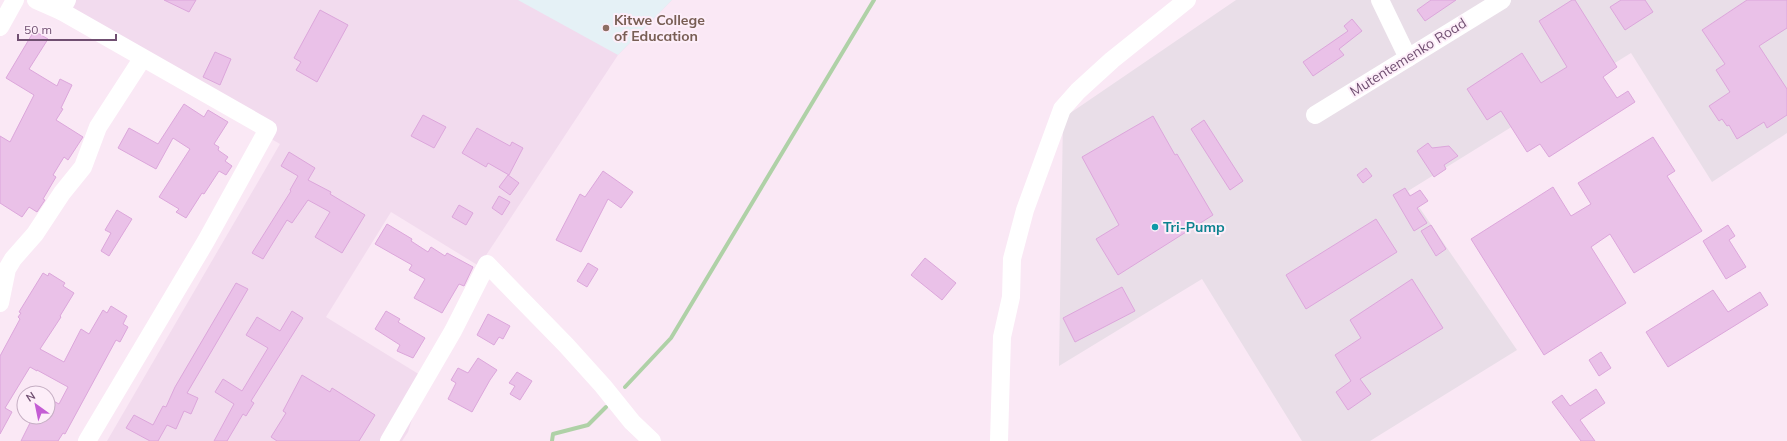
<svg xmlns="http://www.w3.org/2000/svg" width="1787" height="441" font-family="Mulish,sans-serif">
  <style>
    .residential { fill: #f2dbee }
    .industrial { fill: #e9dee8 }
    .education { fill: #e5f1f6 }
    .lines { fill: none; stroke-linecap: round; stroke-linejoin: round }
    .stream { stroke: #afd1a7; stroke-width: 4 }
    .building { fill: #eac1e8; stroke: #dca6db }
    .minor { stroke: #fff; stroke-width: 18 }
    .education-dot { fill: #8d6e63; stroke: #fdeef9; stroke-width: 1.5 }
    .culture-dot { fill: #0f9aa8; stroke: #fdeef9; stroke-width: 1.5 }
    .labels { text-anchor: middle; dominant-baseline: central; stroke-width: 4; stroke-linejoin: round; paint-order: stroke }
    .education-label { font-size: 14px; font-weight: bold; fill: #785e54; stroke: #fdeef9; text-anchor: start }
    .street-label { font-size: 14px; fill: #704f71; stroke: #fdeef9 }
    .culture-label { font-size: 14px; font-weight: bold; fill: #0d838f; stroke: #fdeef9; text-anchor: start }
  </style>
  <rect width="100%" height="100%" fill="#fae8f5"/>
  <path class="residential" d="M31,0H672L618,55L479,266L391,212L326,317L425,378L408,432L402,441H107L280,144Z"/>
  <path class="industrial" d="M1236,0H1787V133L1712,182L1631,53L1408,191L1517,350L1370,441H1302L1202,279L1059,366L1063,118Z"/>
  <path class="education" d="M518,0H672L618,55Z"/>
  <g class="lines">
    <g class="stream">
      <path d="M625,387L671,338L874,0"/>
      <path d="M552,441L553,434L588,425L606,407"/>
    </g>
  </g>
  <g class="building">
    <path d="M164,0H196L189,12Z"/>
    <path d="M1431,0H1456L1425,21L1417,10Z"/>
    <path d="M1572,0H1575L1617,67L1603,77L1617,98L1628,91L1635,102L1549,157L1540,144L1527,152L1501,111L1487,120L1467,89L1522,53L1541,83L1567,67L1539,21Z"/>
    <path d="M1621,0H1645L1653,12L1625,30L1610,7Z"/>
    <path d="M1747,0H1787V28L1759,46L1787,89V115L1767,128L1764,122L1737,139L1729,125L1727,126L1722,119L1719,121L1709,106L1730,92L1716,70L1725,64L1702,30Z"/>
    <path d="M320,10L348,25L317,82L296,70L301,62L294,58Z"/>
    <path d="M1352,19L1362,31L1339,49L1344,55L1313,76L1303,62L1348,31L1344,26Z"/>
    <path d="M34,31L48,39L29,69L57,86L60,79L72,85L61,108L63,109L56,120L83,137L68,160L64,157L53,175L56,177L43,199L45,200L37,212L29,207L22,217L0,203V136L10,142L34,95L6,78Z"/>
    <path d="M215,52L231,59L220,85L203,77Z"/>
    <path d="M184,104L204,117L208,110L228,122L214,144L219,147L218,150L228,157L225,161L232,166L226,175L219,171L204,194L202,193L186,218L176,212L179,209L159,197L190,149L173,138L156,169L118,148L129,128L158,144Z"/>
    <path d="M423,115L446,127L434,148L411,136Z"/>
    <path d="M1153,116L1175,155L1177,154L1213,215L1118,275L1096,239L1119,225L1082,157Z"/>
    <path d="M1204,120L1243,181L1230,190L1191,129Z"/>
    <path d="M477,128L510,146L512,142L523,148L509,175L488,163L486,167L462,153Z"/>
    <path d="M1653,137L1675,171L1667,176L1702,231L1634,273L1610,234L1591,247L1626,303L1544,355L1471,239L1553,187L1571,216L1591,204L1578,183Z"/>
    <path d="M1428,143L1432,148L1449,146L1458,156L1444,165L1446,169L1434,177L1417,151Z"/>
    <path d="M289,152L315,168L308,180L331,192L330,194L365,215L342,253L315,237L330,212L308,200L292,223L287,220L263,259L252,253L291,191L290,190L298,176L281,166Z"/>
    <path d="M1366,168L1372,176L1363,183L1357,175Z"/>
    <path d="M603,171L633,192L621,208L608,199L581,252L556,240L580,194L585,197Z"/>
    <path d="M508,175L519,183L510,195L499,187Z"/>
    <path d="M1405,188L1410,196L1420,190L1428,201L1417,208L1427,223L1414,231L1393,195Z"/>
    <path d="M499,196L510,202L502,215L492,208Z"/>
    <path d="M459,205L473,213L466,225L452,217Z"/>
    <path d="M117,210L132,219L109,256L101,251L111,233L105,230Z"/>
    <path d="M1376,219L1397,252L1306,309L1286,275Z"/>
    <path d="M387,224L412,239L411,241L428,252L431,247L445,256L447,253L473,267L464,286L459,284L442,313L414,298L425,279L409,270L412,265L375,244Z"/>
    <path d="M1431,225L1446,249L1436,256L1421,231Z"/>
    <path d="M1728,225L1735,236L1729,240L1746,267L1726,279L1703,241Z"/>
    <path d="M925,258L956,283L942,300L911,275Z"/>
    <path d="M588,263L598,269L587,287L577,281Z"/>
    <path d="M43,273L48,276L49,273L65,283L63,286L74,293L60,316L61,317L40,349L64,362L81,329L89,334L103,310L107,313L111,306L127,316L123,324L128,327L120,342L116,340L65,434L63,433L58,441H21L33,417H48V398L59,404L68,387L37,370V371L30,367L5,408L12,412L0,434V356L20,319L18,317L21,313L19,312Z"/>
    <path d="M1412,279L1443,328L1360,379L1371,394L1348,410L1336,392L1351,381L1335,355L1361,338L1350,320Z"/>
    <path d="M236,283L248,289L187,393L198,398L191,414L184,411L176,429L167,425L158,441H150L126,428L134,415L153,425L163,406L166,407L175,387Z"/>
    <path d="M1122,287L1135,311L1075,342L1063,318Z"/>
    <path d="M1713,290L1728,312L1760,292L1768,305L1668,367L1646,332Z"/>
    <path d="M292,311L303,318L251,401L254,403L246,416L243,414L227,441H214L234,404L215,392L223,379L242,391L268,348L246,335L257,317L280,331Z"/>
    <path d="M386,311L400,319L398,322L425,338L413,358L397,351L400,345L375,329Z"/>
    <path d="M488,314L510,326L503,339L499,337L494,345L477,335Z"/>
    <path d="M1601,352L1611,368L1599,376L1589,360Z"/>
    <path d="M478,358L497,370L490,380L472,412L448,399L456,383L451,380L458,368L468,373Z"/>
    <path d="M517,372L532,381L520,400L510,394L515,386L509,383Z"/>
    <path d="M302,375L330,392L332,388L375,415L359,441H277L271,437L286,413L283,411Z"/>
    <path d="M1596,389L1605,403L1580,420L1595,441H1581L1552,402L1562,395L1570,406Z"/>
  </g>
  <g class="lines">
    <g class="minor">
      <path d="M36,0L61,11"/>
      <path d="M67,0L61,11L268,129L206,241L87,441"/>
      <path d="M1380,0L1408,58"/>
      <path d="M0,27L15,0"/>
      <path d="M1315,115L1502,0"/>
      <path d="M0,303L7,269L13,259L35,234L62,193L83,167L98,127L142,59"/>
      <path d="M389,441L453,331L487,264L566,345L603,386L632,422L652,441"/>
      <path d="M999,441L1002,337L1011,297L1012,259L1025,210L1062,109L1078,91L1112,60L1187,0"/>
    </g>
  </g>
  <circle class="education-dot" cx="606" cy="28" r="4"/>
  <circle class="culture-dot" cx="1155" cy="227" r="4"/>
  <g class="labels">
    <g class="education-label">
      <text x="614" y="20">Kitwe College<tspan x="614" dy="16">of Education</tspan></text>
    </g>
    <g class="street-label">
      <text transform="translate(1408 57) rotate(-32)">Mutentemenko Road</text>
    </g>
    <g class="culture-label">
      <text x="1163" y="227">Tri-Pump</text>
    </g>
  </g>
  <g transform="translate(36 405) rotate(327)"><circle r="19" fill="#fdeef9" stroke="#c5aec3"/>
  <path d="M0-3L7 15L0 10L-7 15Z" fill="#c45dd4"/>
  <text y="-6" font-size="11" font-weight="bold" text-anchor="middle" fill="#704f71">N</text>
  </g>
  <path d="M18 34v6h98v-6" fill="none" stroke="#704f71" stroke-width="2"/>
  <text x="24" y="34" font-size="12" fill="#704f71" stroke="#fdeef9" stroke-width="3" paint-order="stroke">50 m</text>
</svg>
